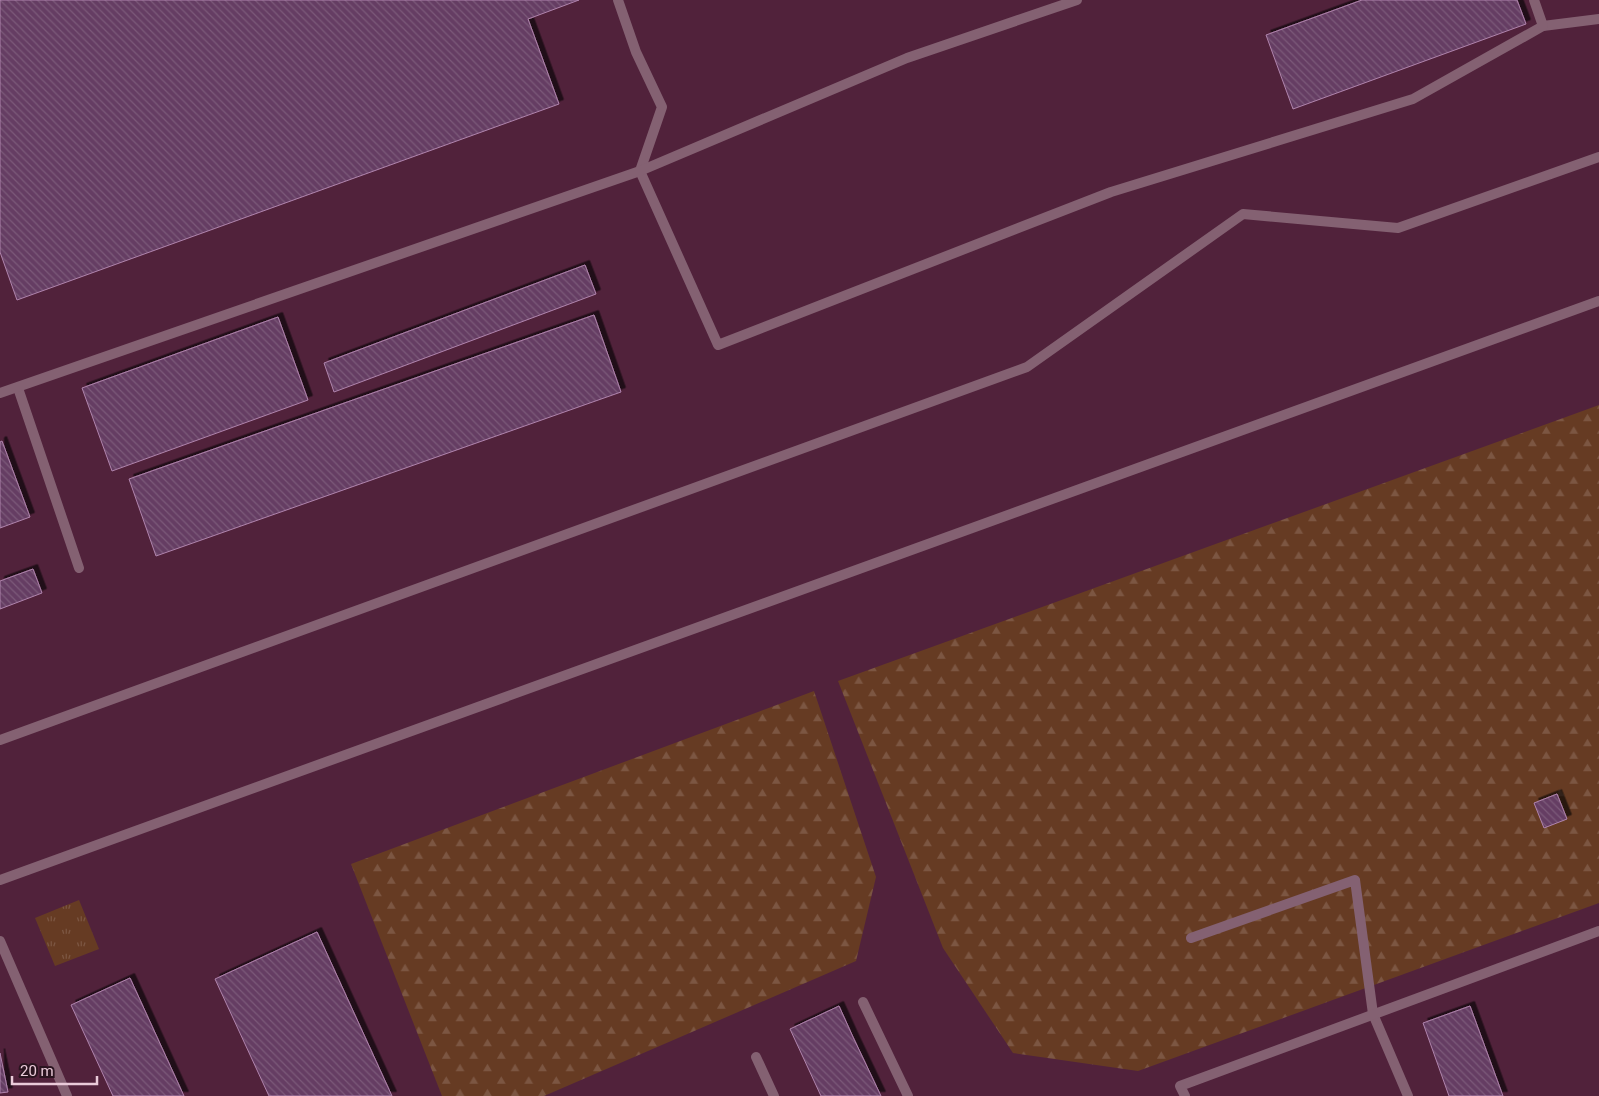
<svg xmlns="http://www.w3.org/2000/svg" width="1599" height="1096" font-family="Roboto,sans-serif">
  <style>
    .forest { fill: url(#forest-firs) }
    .park { fill: url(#park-tufts) }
    .building { fill: url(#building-back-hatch); stroke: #b084ad; filter: url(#shadow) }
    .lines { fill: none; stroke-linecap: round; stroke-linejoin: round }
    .service { stroke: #846172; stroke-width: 10 }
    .minor { stroke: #846172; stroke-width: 10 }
  </style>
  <defs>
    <pattern id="forest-firs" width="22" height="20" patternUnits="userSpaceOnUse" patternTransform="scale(1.25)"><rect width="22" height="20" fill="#663b23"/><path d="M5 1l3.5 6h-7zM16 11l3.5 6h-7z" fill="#7c5642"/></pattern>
    <pattern id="park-tufts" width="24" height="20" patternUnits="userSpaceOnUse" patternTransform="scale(1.25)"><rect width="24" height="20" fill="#663b23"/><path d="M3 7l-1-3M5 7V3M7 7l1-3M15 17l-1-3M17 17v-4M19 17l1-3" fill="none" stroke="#7c5642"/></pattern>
    <pattern id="building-back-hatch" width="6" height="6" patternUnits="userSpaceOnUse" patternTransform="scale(1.25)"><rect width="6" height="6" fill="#653e63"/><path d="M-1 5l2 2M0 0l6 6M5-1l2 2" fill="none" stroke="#7b5979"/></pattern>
    <filter id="shadow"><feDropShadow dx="4.5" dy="-4.5" stdDeviation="0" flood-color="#0009"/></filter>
  </defs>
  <rect width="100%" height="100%" fill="#51223b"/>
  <g class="forest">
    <path d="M1599,405V903L1138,1071L1013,1053L943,948L838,681Z"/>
    <path d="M814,691L876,877L856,961L544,1096H442L351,864Z"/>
  </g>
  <path class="park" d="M79,900L99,949L55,966L35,918Z"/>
  <g class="building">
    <path d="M0,0H579L528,19L559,104L17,300L0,252Z"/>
    <path d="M1362,0H1517L1526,24L1293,109L1266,35Z"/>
    <path d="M585,265L596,294L334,392L324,363Z"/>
    <path d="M594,315L621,392L156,556L129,479Z"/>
    <path d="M278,317L308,400L112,471L82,388Z"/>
    <path d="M2,441L30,517L0,528V442Z"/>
    <path d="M33,569L42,593L0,609V581Z"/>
    <path d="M1557,794L1567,819L1544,828L1534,803Z"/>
    <path d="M317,932L392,1096H269L215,979Z"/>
    <path d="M130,978L184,1096H113L71,1005Z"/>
    <path d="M839,1006L853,1037L881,1096H821L790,1029Z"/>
    <path d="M1470,1006L1503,1096H1449L1423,1023Z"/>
    <path d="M0,1053L8,1092L0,1093Z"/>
  </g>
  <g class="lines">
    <g class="service">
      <path d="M618,0L636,52L662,107L640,171L718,345L1111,192L1413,99L1543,26L1599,19"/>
      <path d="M1534,0L1543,26"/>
      <path d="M18,388L79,568"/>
      <path d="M0,393L640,171L907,58L1077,0"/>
      <path d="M0,740L1027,367L1243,214L1398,228L1599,157"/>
      <path d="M0,880L1599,301"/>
      <path d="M1191,938L1355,880L1373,1014L1408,1096"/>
      <path d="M863,1002L908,1096"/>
      <path d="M756,1057L774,1096"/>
      <path d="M1185,1096L1180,1086L1599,931"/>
    </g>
    <path class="minor" d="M0,941L67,1096"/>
  </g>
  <path d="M12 1076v8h85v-8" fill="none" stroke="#eacbd9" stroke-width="2.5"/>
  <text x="20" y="1076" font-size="15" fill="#eacbd9" stroke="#29141f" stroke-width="4" paint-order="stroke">20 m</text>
</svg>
